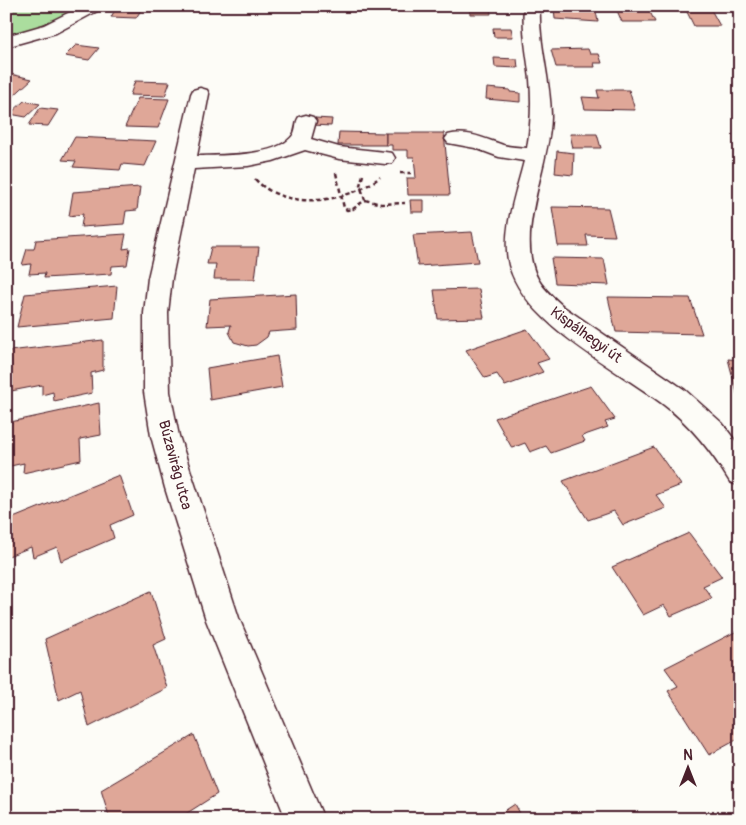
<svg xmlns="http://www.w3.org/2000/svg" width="746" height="825" font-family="Pangolin,sans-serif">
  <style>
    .green { fill: #abdd9e; stroke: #7a7e64 }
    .building { fill: #dfa798; stroke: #4a1f2b }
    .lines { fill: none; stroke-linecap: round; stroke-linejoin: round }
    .minor-casing { stroke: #4a1f2b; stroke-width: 3 }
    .path { stroke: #4a1f2b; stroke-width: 2.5; stroke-dasharray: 4.5 3; stroke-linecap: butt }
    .minor { fill: #fdfcf7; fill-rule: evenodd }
    .labels { text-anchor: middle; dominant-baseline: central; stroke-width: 5; stroke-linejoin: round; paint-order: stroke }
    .street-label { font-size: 15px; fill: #4a1f2b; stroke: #fdfcf7 }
  </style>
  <rect width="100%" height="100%" fill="#fdfcf7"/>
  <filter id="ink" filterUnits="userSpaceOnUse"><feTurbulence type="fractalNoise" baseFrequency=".02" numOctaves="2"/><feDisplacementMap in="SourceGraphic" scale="10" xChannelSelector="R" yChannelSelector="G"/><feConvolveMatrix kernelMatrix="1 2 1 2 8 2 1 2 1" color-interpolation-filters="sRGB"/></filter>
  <g filter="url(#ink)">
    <path class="green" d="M6,6H83L33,29L6,35Z"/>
    <g class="building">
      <path d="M469,6H506L507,8H490L491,14H470Z"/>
      <path d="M554,6H595L598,22L555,19Z"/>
      <path d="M615,6H647L655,22H622Z"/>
      <path d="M684,6H709L720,26H694Z"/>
      <path d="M116,8L141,10L136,18L111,17Z"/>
      <path d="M493,28H511L513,37H494Z"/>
      <path d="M76,45L99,48L89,60L65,56Z"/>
      <path d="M588,49L590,54H599L602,63H594L595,67H556L551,50Z"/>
      <path d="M494,58L517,59L518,68L495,67Z"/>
      <path d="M6,73L32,79L9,100L6,99Z"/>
      <path d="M135,81L170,82L165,96L130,95Z"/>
      <path d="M487,88L510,90V92L520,93V102L486,99Z"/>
      <path d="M597,90H629L635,110L585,109L582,97L599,98Z"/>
      <path d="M138,98L169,99L158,128L125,127Z"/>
      <path d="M24,101L40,104L26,117L10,114Z"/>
      <path d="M40,108L58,110L48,126L29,125Z"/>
      <path d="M315,118L332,119L331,126L313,125Z"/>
      <path d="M339,132L386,133V145H338Z"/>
      <path d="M386,133H444L450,195H408L407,178H416L414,157H408V150H392V145H386Z"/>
      <path d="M570,134H597L601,148H573Z"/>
      <path d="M75,137L156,141L145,166L122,164L120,170L73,167L76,161L62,160Z"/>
      <path d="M557,151L574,153L573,175L555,173Z"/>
      <path d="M140,187L137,210L126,211L124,224L81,227L83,214L69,216L73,192Z"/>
      <path d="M410,200H424V212H411Z"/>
      <path d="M552,207L608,208L615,236L586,235L588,246H558Z"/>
      <path d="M472,232L478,262L418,266L413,235Z"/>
      <path d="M126,234L123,249L130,248L127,265L112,266L111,274L44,278L45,273L29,274L31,264L22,265L27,249H34L36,240Z"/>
      <path d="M211,247H259L255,279H214L216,264H207Z"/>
      <path d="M551,258L604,259L609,285L555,283Z"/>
      <path d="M117,286L114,318L17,327L25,294Z"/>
      <path d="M479,289L484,318L438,319L434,290Z"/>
      <path d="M296,294L297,330L269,332L267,337L256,345L248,346L234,342L229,332L231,325L207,326L210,299Z"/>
      <path d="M608,297L690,298L702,334L616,332Z"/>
      <path d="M527,329L549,359L537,363L543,372L505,386L497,374L485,378L466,350Z"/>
      <path d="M103,340V370L91,373L92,393L54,401L53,392L42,395V385L6,392L9,351Z"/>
      <path d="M277,356L282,387L210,400L207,368Z"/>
      <path d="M728,359L740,360V397H738Z"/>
      <path d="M591,386L615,419L605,422L608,427L582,436L585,441L551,453L546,446L530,452L525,443L512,448L495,418Z"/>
      <path d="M99,403L101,435L80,439L81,460L23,473L24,463L6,467V423Z"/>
      <path d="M654,447L681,485L656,495L666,508L623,525L614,511L588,520L563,481Z"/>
      <path d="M119,475L133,515L110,525L114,538L61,561L57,547L33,557L31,547L6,557V521Z"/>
      <path d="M689,533L722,577L703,586L712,598L671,616L664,605L643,615L612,567Z"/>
      <path d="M151,591L166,639L153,645L167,688L89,727L80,690L59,700L45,639Z"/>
      <path d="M737,631L740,634V738L709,755L668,691L678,686L665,668Z"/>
      <path d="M194,735L217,794L184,815L186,819H110L101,790Z"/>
      <path d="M515,804L523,819H492Z"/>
    </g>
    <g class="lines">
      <g class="minor-casing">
        <g id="minor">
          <path d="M82,6H103L101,9L56,33L6,47V36L44,25Z"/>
          <path d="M524,6H540C538,43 551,80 551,117C550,165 514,235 538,279C544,290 555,299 564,307L685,390L722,423L740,447V486L730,482C712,452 692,426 664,405C618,369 524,324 509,265C501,232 516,193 524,161L499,157L475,148L448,143L445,139L448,135C468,130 485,139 503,145C510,147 519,147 527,148C531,125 532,103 530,79C527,55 522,31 524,6Z"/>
          <path d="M200,88L207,90L209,94L197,156C221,155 278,157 293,135C297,129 295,122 299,117L306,115L313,117L316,121L311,139L339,147L385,152L392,153L395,158L392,163L385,164L339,159L305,150L273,161L248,166L194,169L172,278L168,313L170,392L179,436L239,618L324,819H286L206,620L165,488L151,436L144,392V313L148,278L191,94L193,90Z"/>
        </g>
      </g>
      <g class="path">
        <path d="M336,173L344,208L347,210L353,209L365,200L360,185L363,175"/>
        <path d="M400,173H411"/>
        <path d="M255,179C285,212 348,203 380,177"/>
        <path d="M365,200L381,204L405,203"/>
      </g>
      <use href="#minor" class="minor"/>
    </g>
  </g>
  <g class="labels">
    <g class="street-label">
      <text transform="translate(586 335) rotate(36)">Kispálhegyi út</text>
      <text transform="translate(175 465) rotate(75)">Búzavirág utca</text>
    </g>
  </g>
  <rect width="746" height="825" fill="none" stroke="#fdfcf7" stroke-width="25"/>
  <rect x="12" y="12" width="721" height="800" fill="none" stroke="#4a1f2b" stroke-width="2" filter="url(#ink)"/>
  <g transform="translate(688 768)" stroke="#fdfcf7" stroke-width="4" paint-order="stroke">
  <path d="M0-4L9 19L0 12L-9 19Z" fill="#4a1f2b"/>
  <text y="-8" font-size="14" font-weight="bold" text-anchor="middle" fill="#4a1f2b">N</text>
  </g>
</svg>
